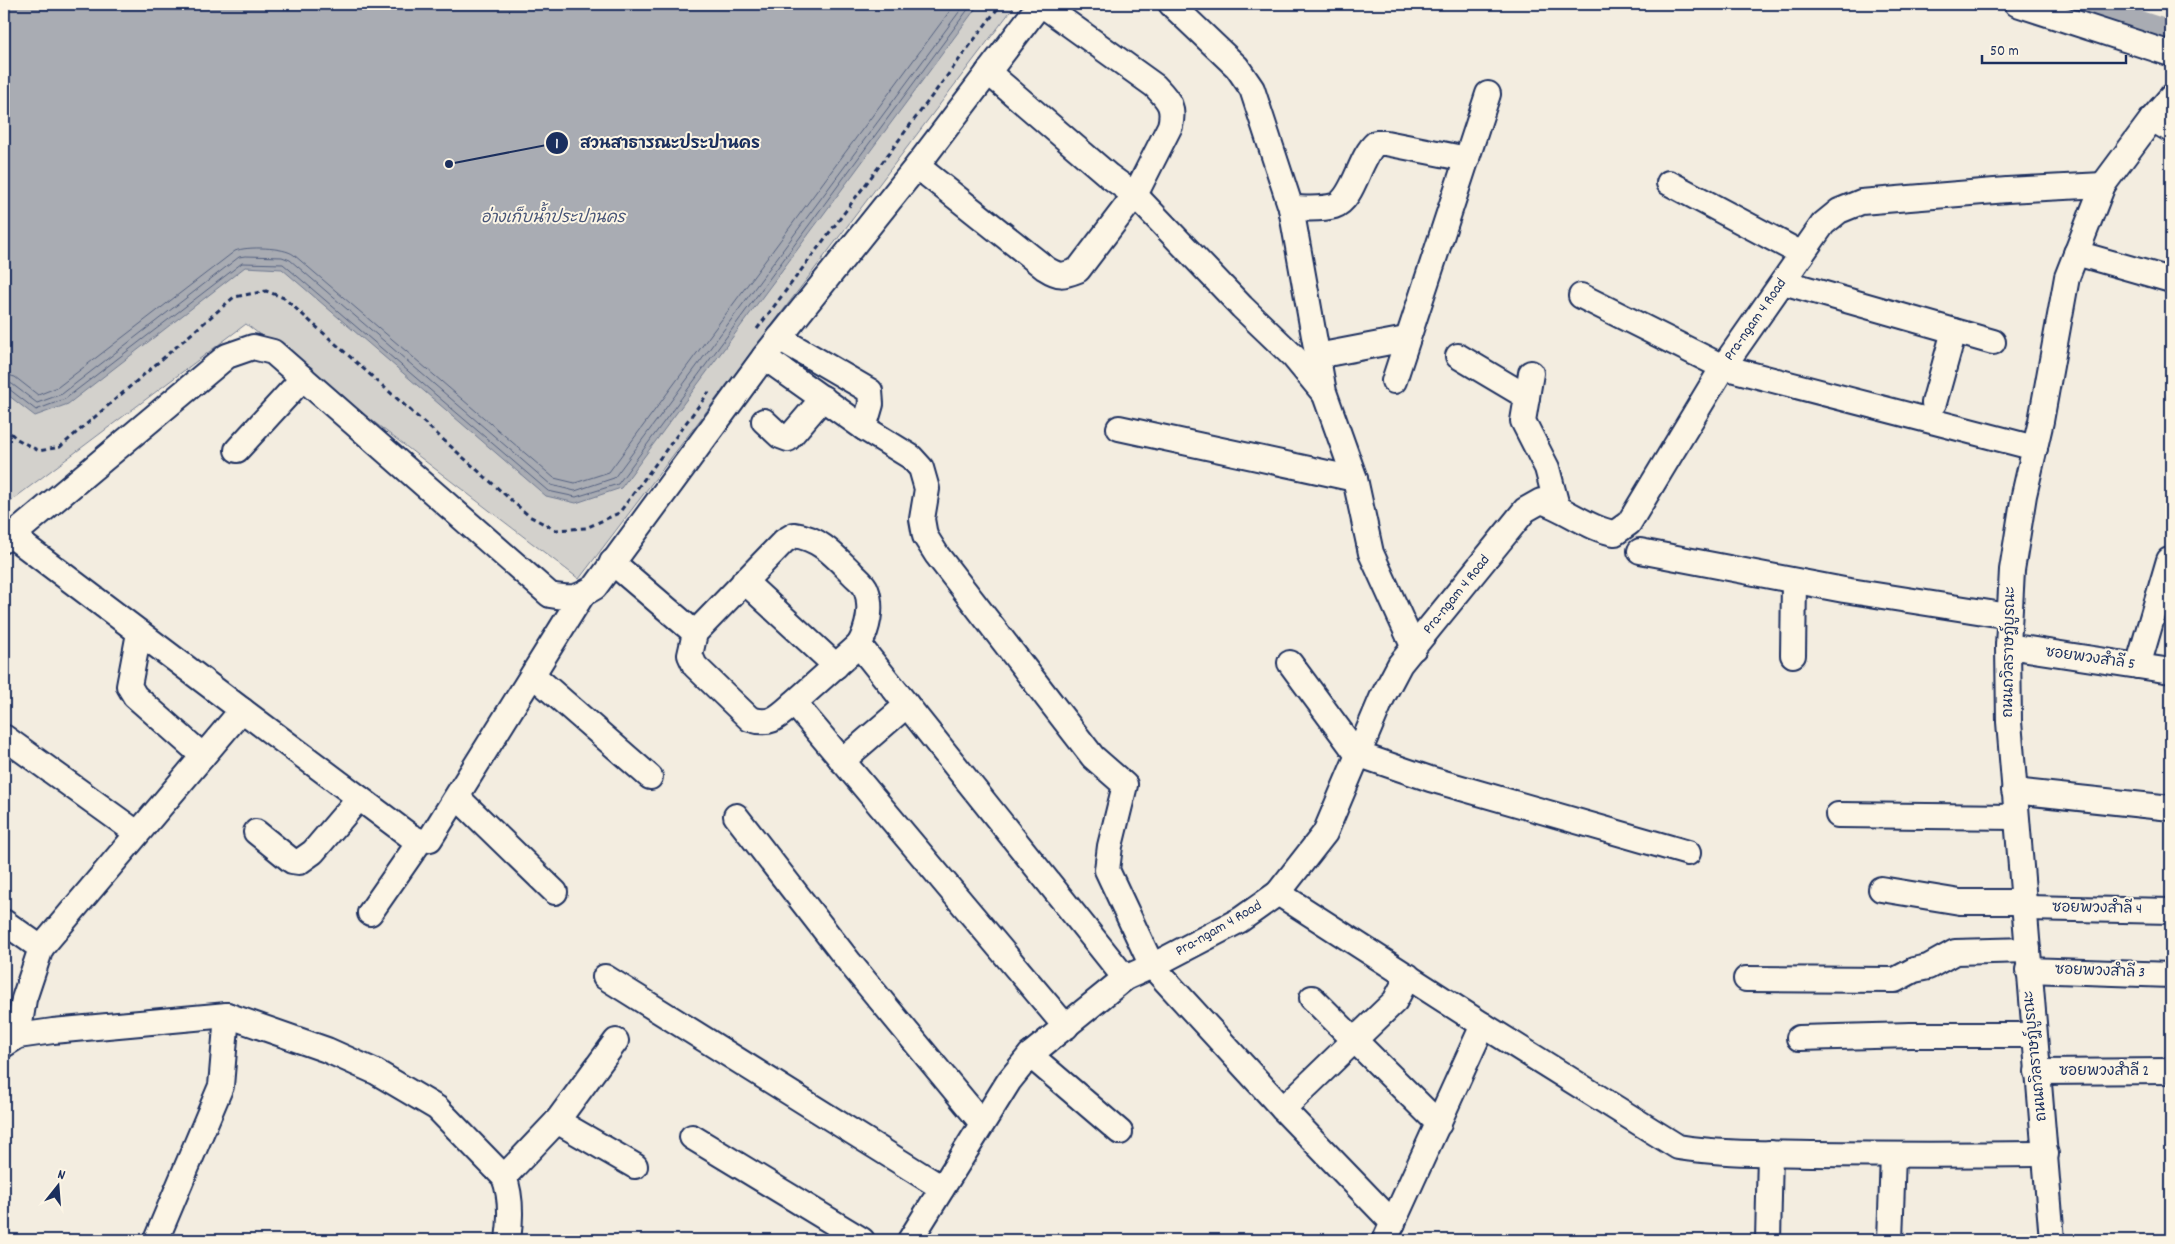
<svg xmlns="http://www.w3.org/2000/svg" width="2175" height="1244" font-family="Dekko,'Playpen Sans Thai',sans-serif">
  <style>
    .green { fill: #d3d1cc; stroke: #778095 }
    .water { fill: #a9acb3; stroke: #707a91 }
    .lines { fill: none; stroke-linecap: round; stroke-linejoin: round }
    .shore { stroke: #546180; stroke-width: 1 }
    .canal { stroke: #a9acb3; stroke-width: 20 }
    .minor-casing { stroke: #1b2f5e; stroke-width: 28 }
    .path { stroke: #1b2f5e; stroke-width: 3; stroke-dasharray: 5 4; stroke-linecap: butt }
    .minor { stroke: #fcf5e5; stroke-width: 24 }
    .labels { text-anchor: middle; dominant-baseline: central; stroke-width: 4; stroke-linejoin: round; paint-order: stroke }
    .street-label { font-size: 15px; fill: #1b2f5e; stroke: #fcf5e5 }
    .water-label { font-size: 16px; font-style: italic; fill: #465478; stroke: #fcf5e5 }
    .leader { fill: none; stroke: #1b2f5e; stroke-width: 2 }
    .callout-dot { fill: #1b2f5e; stroke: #fcf5e5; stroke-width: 2 }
    .mark-label { font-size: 15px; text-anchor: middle; font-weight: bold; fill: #fff }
    .callout-label { font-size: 16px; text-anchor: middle; font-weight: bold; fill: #1b2f5e; stroke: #fcf5e5; stroke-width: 4; stroke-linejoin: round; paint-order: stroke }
  </style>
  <rect width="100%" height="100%" fill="#f3ede0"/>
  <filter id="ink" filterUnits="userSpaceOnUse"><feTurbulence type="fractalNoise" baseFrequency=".02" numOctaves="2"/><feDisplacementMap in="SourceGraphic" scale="10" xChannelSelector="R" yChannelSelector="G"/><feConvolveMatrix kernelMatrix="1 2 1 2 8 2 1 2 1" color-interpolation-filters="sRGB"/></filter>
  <g filter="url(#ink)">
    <path class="green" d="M4,4H1016L579,579L246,324L4,506Z"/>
    <path class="water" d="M4,4H979L621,488L576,503L546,496L282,269L245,267L68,404L35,416L4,392Z"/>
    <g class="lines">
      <g class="shore">
        <path d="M4,374L15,377L38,395L58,387L235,251C247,246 284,247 294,255L554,478L575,483L609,472L955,4"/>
        <path d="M4,382L12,384L37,403L62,394L239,257L245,256L282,257L290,260L551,485L575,491L614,478L965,4"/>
        <path d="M4,388L9,389L36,410L65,399L242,263L283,264L548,491L576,497L618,484L972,4"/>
      </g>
      <path class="canal" d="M2087,4L2171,31"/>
      <g class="minor-casing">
        <g id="minor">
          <path d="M1041,4L1155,86C1168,100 1175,106 1170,126L1135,195L1242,307L1294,357L1322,391"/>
          <path d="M1171,4L1237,67L1252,89L1291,208L1324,392L1355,479L1371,553L1414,648"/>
          <path d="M2017,4L2171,54"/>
          <path d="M2152,119L2171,130"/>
          <path d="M917,166L1045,268C1059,277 1063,276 1078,270L1135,195L1109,176L988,72"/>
          <path d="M1669,183L1802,254"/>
          <path d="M1291,208C1304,208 1321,210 1334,206C1354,200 1359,157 1376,143H1386L1467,159"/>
          <path d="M2076,253L2171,280"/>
          <path d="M1783,282L1993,342"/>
          <path d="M1581,296L1723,367L2035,448"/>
          <path d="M779,338L870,391L871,404L864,428"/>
          <path d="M1317,356L1406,339"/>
          <path d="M1458,356L1527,397"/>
          <path d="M764,357L864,428L911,457L921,468L927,489L922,519L925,536L937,555L1093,757L1125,785L1110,846L1107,870L1152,966L1283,1109L1393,1223"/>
          <path d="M1531,373L1523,421L1547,468L1557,506"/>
          <path d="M1394,381L1488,94"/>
          <path d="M1934,403L1954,331"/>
          <path d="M764,421L780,436L788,439L823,398"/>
          <path d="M1119,428L1355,479"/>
          <path d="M237,450L303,378"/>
          <path d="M4,540L12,536L227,356L253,347L273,352L550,595C572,599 576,599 595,587L764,357L917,166L1040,4"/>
          <path d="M1640,551L1844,590L2009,616"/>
          <path d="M612,562L695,633"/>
          <path d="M744,581L836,666"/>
          <path d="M139,633L129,686L135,696L203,756"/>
          <path d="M2008,646L2171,671"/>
          <path d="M1793,655L1794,581"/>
          <path d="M1290,663L1357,754L1430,779L1688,853"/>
          <path d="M2138,666L2169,560"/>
          <path d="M533,675L650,777"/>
          <path d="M794,703C778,717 771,726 750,719L695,666L690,655L695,633L784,541L794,535C819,538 834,555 851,572C855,577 864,583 866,589C873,607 868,629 859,645"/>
          <path d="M242,710L410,836L420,841L430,839L581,597"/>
          <path d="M4,737L137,833"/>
          <path d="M842,761L907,705"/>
          <path d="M2014,791L2171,808"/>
          <path d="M458,798L555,892"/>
          <path d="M1838,815L2016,817"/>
          <path d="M736,816L850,963L982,1123"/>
          <path d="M256,832L292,861L299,862L313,852L359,798"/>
          <path d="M1881,889L1960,902H2023"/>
          <path d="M1278,893L1483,1025L1678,1147C1721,1154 1767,1153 1811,1154C1889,1155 1968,1155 2046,1154"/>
          <path d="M2023,908L2171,911"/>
          <path d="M370,913L420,841"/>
          <path d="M4,922L41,948L242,710L12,536"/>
          <path d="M2028,970L2171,975"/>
          <path d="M605,977L942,1188"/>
          <path d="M1746,979L1895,980L1914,970L1928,967L1955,952L2028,950"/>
          <path d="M1312,998L1439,1124"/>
          <path d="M1066,1027L794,703L859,645L1125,978"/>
          <path d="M18,1036L24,999L41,948"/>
          <path d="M1799,1038L1911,1035H2034"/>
          <path d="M4,1045L18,1036L53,1031L227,1015L327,1050L376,1072L437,1108L504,1177C512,1197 511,1219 508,1240"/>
          <path d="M1030,1055L1120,1132"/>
          <path d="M2037,1072L2171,1071"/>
          <path d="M1283,1109L1395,1001L1408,976"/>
          <path d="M557,1121L635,1166"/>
          <path d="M692,1137L862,1240"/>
          <path d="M504,1177L557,1121L616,1041"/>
          <path d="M156,1240L221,1086L227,1015"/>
          <path d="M910,1240L1009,1081L1030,1055L1125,978L1152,966L1240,920L1278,893L1325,833L1382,698L1400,664L1525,510L1541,501C1566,509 1591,530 1615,533L1629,523L1723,367L1823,224L1839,211L1861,202L2007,190L2103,185"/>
          <path d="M1385,1240L1483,1025"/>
          <path d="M1768,1240L1770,1153"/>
          <path d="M1890,1240L1893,1155"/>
          <path d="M2052,1240L2009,722L2008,646L2012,570L2024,495L2041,421L2067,277L2103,185L2152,119L2171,97"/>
        </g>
      </g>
      <g class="path">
        <path d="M757,329L1001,4"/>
        <path d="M4,427L17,439L39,451L60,447L234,297L266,291L284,298L529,516L556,530L586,528L619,513L709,392"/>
      </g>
      <use href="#minor" class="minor"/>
    </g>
  </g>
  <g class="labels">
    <g class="street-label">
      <text transform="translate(1756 320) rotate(-55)">Pra-ngam 4 Road</text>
      <text transform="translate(1457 595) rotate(-51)">Pra-ngam 4 Road</text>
      <text transform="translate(2010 652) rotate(-89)">ถนนถวิลราษฎ์บูรณะ</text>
      <text transform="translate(2090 659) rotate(8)">ซอยพวงสำลี 5</text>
      <text transform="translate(2097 909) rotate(1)">ซอยพวงสำลี 4</text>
      <text transform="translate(1219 929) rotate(-30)">Pra-ngam 4 Road</text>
      <text transform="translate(2100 972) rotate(2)">ซอยพวงสำลี 3</text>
      <text transform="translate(2036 1056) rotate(-96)">ถนนถวิลราษฎ์บูรณะ</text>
      <text x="2104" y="1072">ซอยพวงสำลี 2</text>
    </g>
    <g class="water-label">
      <text x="553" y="218">อ่างเก็บน้ำประปานคร</text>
    </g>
  </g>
  <path class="leader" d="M449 164L557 143"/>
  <g class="callout-dot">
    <circle cx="449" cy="164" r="5"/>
    <circle cx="557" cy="143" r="12"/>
  </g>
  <g class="mark-label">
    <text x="557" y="148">1</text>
  </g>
  <g class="callout-label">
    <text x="670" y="148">สวนสาธารณะประปานคร</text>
  </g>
  <rect width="2175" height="1244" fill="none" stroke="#fcf5e5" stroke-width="20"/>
  <rect x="10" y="10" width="2155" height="1224" fill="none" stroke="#1b2f5e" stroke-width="2" filter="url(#ink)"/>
  <g transform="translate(58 1186) rotate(17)" stroke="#fcf5e5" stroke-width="4" paint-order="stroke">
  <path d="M0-4L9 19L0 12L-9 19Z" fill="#1b2f5e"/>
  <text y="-8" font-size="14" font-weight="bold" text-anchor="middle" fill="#1b2f5e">N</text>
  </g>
  <path d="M1982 55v8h144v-8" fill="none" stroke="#1b2f5e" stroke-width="2.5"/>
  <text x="1990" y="55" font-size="15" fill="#1b2f5e" stroke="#fcf5e5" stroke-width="4" paint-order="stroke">50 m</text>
</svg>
